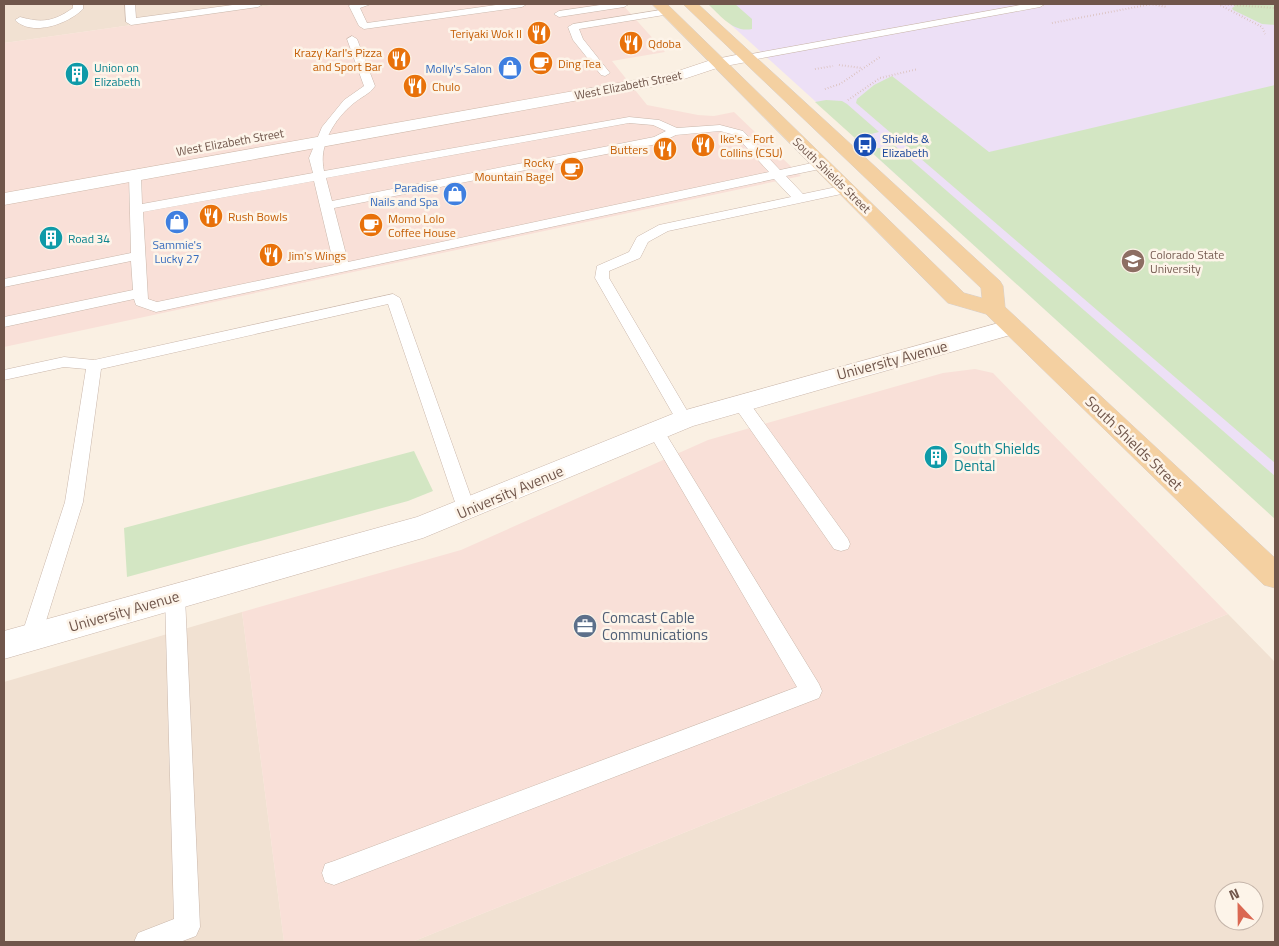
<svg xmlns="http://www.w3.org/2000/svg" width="1279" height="946" font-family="'Titillium Web',sans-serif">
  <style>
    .residential { fill: #f1e1d2; fill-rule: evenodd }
    .commercial { fill: #f9e0d8 }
    .education { fill: #ede0f6 }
    .green { fill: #d3e6c3 }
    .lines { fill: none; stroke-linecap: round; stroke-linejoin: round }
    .lane-casing { stroke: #cab7ab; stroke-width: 1 }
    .street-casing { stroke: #cab7ab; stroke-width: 1 }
    .secondary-casing { stroke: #cfb9ab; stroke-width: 1 }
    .primary-casing { stroke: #d7d0cd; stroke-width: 1 }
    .path { stroke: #d1b1a1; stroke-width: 2; stroke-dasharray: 0.5 2.5; stroke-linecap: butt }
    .lane { fill: #fff; fill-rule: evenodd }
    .street { fill: #fff; fill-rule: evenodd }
    .secondary { fill: #fff; fill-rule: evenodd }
    .primary { fill: #f4d0a1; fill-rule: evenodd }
    .labels { text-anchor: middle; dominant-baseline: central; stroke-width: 5; stroke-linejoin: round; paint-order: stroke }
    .far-food-label { font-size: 12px; fill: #c56008; stroke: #fdf4e9; text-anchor: start }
    .far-culture-label { font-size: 12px; fill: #0d838f; stroke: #fdf4e9; text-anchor: start }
    .far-shop-label { font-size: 12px; fill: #366cbe; stroke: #fdf4e9; text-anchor: end }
    .far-street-label { font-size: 12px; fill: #70564b; stroke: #fdf4e9 }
    .far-transit-label { font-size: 12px; fill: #164399; stroke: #fdf4e9; text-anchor: start }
    .far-education-label { font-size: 12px; fill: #785e54; stroke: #fdf4e9; text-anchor: start }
    .street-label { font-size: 15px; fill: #70564b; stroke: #fdf4e9 }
    .culture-label { font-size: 15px; fill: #0d838f; stroke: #fdf4e9; text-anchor: start }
    .service-label { font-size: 15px; fill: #4e5e75; stroke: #fdf4e9; text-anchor: start }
  </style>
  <rect width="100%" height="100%" fill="#faf0e3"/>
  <g class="residential">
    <path d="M4,4H280L4,43Z"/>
    <path d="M242,612L284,942H4V682Z"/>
    <path d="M1228,614L1275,662V942H412ZM1224,891H1254V921H1224Z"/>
  </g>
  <g class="commercial">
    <path d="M280,4H622L665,52L612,61L647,105L698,115L714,116L734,112L801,176L4,347V43Z"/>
    <path d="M975,369L993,373L1228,614L412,942H284L242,612L461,550L708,440L943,373Z"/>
  </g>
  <path class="education" d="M708,4H1275V518Z"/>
  <g class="green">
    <path d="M708,4H735L752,19V29C733,33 720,15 708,4Z"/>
    <path d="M1232,4H1275V25L1262,24L1233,10L1232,8L1235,6Z"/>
    <path d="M892,76L989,152L1275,85V463L856,103L857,99L874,85Z"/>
    <path d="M826,100L842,101L847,104L879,132L855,138L815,102Z"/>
    <path d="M894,145L1275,476V519L869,150Z"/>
    <path d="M414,451L433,491L408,501L127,577L124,528Z"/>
  </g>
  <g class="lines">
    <g class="lane-casing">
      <g id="lane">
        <path d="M73,4H83V9C68,24 32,37 15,20L20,17C42,23 53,22 73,8Z"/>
        <path d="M125,4H135L136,18L240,4H263L258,7L131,25L126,22Z"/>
        <path d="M351,4H371L360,8L367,23L503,4H527L522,7L364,29L359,26L349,6Z"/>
        <path d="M607,4H629L624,7L559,17L554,14L559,11Z"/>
        <path d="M1026,4H1045L1040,7L746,61L741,58L746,55Z"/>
        <path d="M667,9L672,12L670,14L579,29L583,39L610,73L605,76L601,75L573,40L568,27L573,24Z"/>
        <path d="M352,36L357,39L375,86C370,94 361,97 354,103C334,119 318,146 324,171L629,117L659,120L677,128L720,125L743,131L780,170L821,161L825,162L827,165L825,168L786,176L803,194L846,185L852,189L846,193L668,231L648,242L640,258L609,271V278L692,419L690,423H678L595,278L597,266L629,252L637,237L659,225L791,197L774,179L156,312L136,305L134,299L4,327V317L133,290L131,261L4,287V279L131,253L129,175L131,172H139L141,175L142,204L313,173L309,158L322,127L344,100L364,86L347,39ZM629,123L653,125L666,131L654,137L332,201L326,178ZM720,131L735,135L769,172L348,262L334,208L657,144L676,135ZM314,181L334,265L157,302L148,299L143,212Z"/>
        <path d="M393,294L400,298L476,511L473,516L467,518L461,516L458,511L388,304L101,369L83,502L41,637L38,643L31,646L24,643L21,637L65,502L86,369L64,367L4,380V370L64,357L94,360Z"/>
        <path d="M740,396L746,398L848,539L850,544L848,549L841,551L834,549L734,406L732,402L734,398Z"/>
        <path d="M655,424L661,426L819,684L822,691L819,698L334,885L325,882L322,873L325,864L334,861L797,687L647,430L649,426Z"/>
        <path d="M175,589L182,591L185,597L200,927L196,936L180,942H134L138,933L174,919L165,597L168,591Z"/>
      </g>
    </g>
    <g class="street-casing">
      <path id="street" d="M1013,319L1021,322L1025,327L1021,332L693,426L423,538L4,659V631L417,517L675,413Z"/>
    </g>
    <g class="secondary-casing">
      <path id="secondary" d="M746,53L752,55L754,58L752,61L720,67L672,83L4,205V193L669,74L711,60Z"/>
    </g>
    <g class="primary-casing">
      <path id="primary" d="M652,4H667L964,293L982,298L981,288L683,4H698L1000,281L1003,286L1005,307L1275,558V588L1264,585L986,314L948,303Z"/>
    </g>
    <g class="path">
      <path d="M1150,4L1167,7"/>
      <path d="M1218,4L1262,27L1265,34"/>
      <path d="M1219,4L1275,8"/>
      <path d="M1052,23L1152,4"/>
      <path d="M839,65L862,68"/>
      <path d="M815,69L833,66"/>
      <path d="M825,89L840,84L880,57"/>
      <path d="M848,100L880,78L918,69"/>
    </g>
    <use href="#lane" class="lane"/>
    <use href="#street" class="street"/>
    <use href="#secondary" class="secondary"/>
    <use href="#primary" class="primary"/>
  </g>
  <defs>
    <g id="restaurant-disc" transform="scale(1.25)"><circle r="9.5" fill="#e8710a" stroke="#fdf4e9"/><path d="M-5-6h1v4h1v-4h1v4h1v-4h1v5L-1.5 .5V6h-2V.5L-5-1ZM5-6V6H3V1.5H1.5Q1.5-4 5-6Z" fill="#fff"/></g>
    <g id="cafe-disc" transform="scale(1.25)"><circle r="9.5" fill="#e8710a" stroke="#fdf4e9"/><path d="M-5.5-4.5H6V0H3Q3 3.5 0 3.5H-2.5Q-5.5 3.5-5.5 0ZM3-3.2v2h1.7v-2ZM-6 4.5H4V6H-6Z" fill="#fff"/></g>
    <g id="shop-disc" transform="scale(1.25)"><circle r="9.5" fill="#3f7fe0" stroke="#fdf4e9"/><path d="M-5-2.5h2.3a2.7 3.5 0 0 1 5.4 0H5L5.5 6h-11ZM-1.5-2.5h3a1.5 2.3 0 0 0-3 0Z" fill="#fff"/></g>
    <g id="building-disc" transform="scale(1.25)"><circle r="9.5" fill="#0f9aa8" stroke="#fdf4e9"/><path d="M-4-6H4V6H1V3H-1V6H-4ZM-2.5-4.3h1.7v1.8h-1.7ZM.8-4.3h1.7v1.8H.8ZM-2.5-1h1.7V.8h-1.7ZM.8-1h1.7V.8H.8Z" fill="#fff"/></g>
    <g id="bus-disc" transform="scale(1.25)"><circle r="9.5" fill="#1a4fb4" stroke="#fdf4e9"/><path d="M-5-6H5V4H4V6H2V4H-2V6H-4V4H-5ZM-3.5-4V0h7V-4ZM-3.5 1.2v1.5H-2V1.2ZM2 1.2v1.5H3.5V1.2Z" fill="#fff"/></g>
    <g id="university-disc" transform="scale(1.25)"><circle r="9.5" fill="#8d6e63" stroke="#fdf4e9"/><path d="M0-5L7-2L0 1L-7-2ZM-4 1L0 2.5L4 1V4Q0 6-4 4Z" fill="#fff"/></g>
    <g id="office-disc" transform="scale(1.25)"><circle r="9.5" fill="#5c6f8a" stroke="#fdf4e9"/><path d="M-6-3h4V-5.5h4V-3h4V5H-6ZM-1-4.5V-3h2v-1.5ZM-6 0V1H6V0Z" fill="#fff"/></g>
  </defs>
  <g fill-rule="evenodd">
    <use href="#restaurant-disc" x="539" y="33"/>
    <use href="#restaurant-disc" x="631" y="43"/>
    <use href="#restaurant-disc" x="399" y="59"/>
    <use href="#cafe-disc" x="541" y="63"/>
    <use href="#shop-disc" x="510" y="68"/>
    <use href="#building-disc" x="77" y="74"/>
    <use href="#restaurant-disc" x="415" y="86"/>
    <use href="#restaurant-disc" x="703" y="145"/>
    <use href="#bus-disc" x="865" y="145"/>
    <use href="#restaurant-disc" x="665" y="149"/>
    <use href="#cafe-disc" x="572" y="169"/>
    <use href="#shop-disc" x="455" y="194"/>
    <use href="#restaurant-disc" x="211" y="216"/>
    <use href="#shop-disc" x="177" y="222"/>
    <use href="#cafe-disc" x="371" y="225"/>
    <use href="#building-disc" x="51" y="238"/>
    <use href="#restaurant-disc" x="271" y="255"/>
    <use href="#university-disc" x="1133" y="261"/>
    <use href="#building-disc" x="936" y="457"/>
    <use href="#office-disc" x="585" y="626"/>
  </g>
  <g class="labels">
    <g class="far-food-label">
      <text x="522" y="33" text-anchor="end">Teriyaki Wok II</text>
      <text x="648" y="43">Qdoba</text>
      <text x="382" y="52" text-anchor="end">Krazy Karl's Pizza<tspan x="382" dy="14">and Sport Bar</tspan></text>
      <text x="558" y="63">Ding Tea</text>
      <text x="432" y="86">Chulo</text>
      <text x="720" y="138">Ike's - Fort<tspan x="720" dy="14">Collins (CSU)</tspan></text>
      <text x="648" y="149" text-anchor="end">Butters</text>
      <text x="554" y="162" text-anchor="end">Rocky<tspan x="554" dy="14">Mountain Bagel</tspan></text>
      <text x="228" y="216">Rush Bowls</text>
      <text x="388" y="218">Momo Lolo<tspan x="388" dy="14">Coffee House</tspan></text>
      <text x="288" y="255">Jim's Wings</text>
    </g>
    <g class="far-culture-label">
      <text x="94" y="67">Union on<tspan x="94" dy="14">Elizabeth</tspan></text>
      <text x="68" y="238">Road 34</text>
    </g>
    <g class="far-shop-label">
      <text x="492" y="68">Molly's Salon</text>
      <text x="438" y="187">Paradise<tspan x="438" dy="14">Nails and Spa</tspan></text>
      <text x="177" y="244" text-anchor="middle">Sammie's<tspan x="177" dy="14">Lucky 27</tspan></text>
    </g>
    <g class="far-street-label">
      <text transform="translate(628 85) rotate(-11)">West Elizabeth Street</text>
      <text transform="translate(230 142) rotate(-10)">West Elizabeth Street</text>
      <text transform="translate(832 175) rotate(44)">South Shields Street</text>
    </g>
    <g class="far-transit-label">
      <text x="882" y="138">Shields &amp;<tspan x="882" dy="14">Elizabeth</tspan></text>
    </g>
    <g class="far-education-label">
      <text x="1150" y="254">Colorado State<tspan x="1150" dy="14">University</tspan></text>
    </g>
    <g class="street-label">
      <text transform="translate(892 360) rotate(-15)">University Avenue</text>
      <text transform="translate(1134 443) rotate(44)">South Shields Street</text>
      <text transform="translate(510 492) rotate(-23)">University Avenue</text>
      <text transform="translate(124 611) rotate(-16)">University Avenue</text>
    </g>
    <g class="culture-label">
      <text x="954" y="448">South Shields<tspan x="954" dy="17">Dental</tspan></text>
    </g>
    <g class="service-label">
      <text x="602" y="617">Comcast Cable<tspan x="602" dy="17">Communications</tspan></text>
    </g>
  </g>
  <rect width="1279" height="946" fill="none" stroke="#70564b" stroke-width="10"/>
  <g transform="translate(1239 906) rotate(338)"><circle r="24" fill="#fdf4e9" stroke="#c5b5aa"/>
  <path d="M0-4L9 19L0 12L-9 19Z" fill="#da6852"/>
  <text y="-8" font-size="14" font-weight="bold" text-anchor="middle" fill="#70564b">N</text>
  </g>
</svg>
